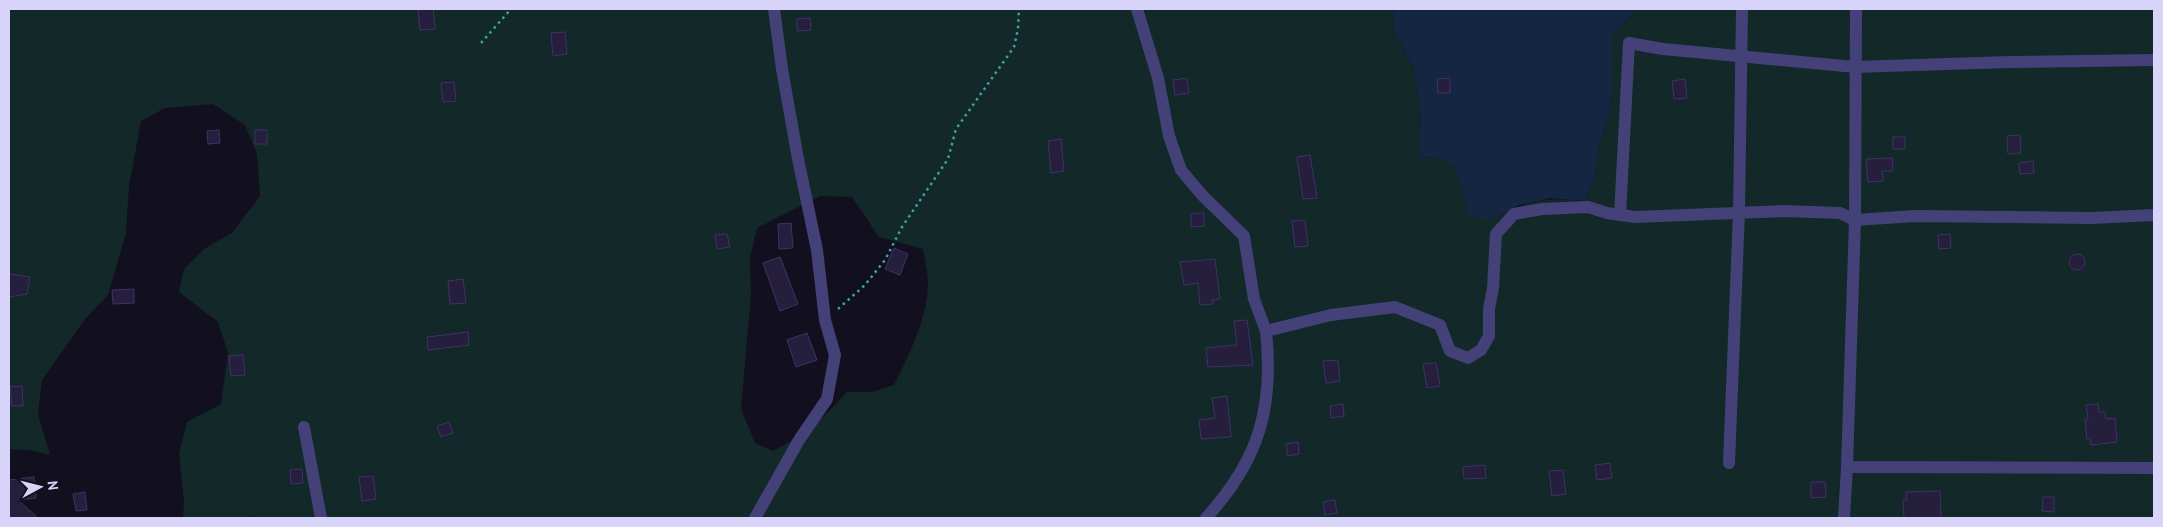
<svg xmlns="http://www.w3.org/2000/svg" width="2163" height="527" font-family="'PT Sans',sans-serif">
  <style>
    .green { fill: #132828; fill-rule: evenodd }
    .water { fill: #152643 }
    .building { fill: #251e3d; stroke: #3e3366 }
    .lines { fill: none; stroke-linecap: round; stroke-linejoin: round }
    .path { stroke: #3ea39f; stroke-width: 2.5; stroke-dasharray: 2.5 4; stroke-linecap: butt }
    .minor { stroke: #444178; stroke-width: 12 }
  </style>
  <rect width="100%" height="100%" fill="#12101f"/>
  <path class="green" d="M9,9H1393L1394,32L1414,69L1421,117L1418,157L1441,158L1455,167L1463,191L1498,217C1532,198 1547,198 1585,201L1595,177L1598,150L1609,115L1611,96V36L1637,9H2154V518H253L250,516L247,518H183L184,501L179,453L187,422L221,404L228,353L218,322L179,292L184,269L204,249L232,233L260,196L257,154L245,125L213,104L165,108L141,121L129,186L126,233L108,295L85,319L42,380L38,415L50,455L29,450L9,449ZM820,196L852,197L879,237L923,249C925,260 927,270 928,281C929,315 909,355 894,385L872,392H847C824,418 805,435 773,451L755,443L741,409L751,295L750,258L757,228Z"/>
  <path class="water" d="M1393,9H1637L1611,36V96L1609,115L1598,150L1595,177L1585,201L1551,198L1519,205L1498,217L1483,219L1470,216L1455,167L1441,158L1418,157L1421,117L1414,69L1394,32Z"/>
  <g class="building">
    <path d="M418,9H433L435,29L420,30Z"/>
    <path d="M810,18L811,30L797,31V19Z"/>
    <path d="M565,32L567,54L553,56L551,33Z"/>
    <path d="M1187,78L1189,93L1175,95L1173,80Z"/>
    <path d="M1450,78V93H1438L1437,79Z"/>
    <path d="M1685,79L1687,98L1674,99L1672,81Z"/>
    <path d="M454,82L456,101L443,102L441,83Z"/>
    <path d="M219,130L220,143L208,144L207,131Z"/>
    <rect x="255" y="130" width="12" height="14"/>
    <path d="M2020,135L2021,153L2008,154L2007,136Z"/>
    <rect x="1893" y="137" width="12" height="12"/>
    <path d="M1061,139L1064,171L1051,173L1048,141Z"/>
    <path d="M1310,155L1317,198L1303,199L1297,157Z"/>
    <path d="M1892,158L1893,171H1882L1883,181L1868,182L1866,159Z"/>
    <path d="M2033,161L2034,173L2020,174L2019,163Z"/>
    <path d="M1204,213V226L1191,227V214Z"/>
    <path d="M1305,220L1308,246L1295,247L1292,221Z"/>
    <path d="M791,223L793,248L779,249L778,224Z"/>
    <path d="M727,234L730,247L717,249L715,235Z"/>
    <path d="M1950,234L1951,248L1939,249L1938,235Z"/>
    <path d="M894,248L908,254L900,275L885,269Z"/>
    <circle cx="2077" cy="262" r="8"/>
    <path d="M780,257L798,304L780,311L763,263Z"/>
    <path d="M1215,259L1220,299L1212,300L1213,304L1200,305L1198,283L1184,285L1180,262Z"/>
    <path d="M9,274L30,277L27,294L9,297Z"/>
    <path d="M463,279L466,303L450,304L448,281Z"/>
    <path d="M134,289V303L113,304L112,290Z"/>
    <path d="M1247,320L1253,365L1208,367L1206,348L1237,345L1234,321Z"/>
    <path d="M468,332L469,345L428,350L427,337Z"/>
    <path d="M807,333L817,360L796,367L787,340Z"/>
    <path d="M243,355L245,375L231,376L229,356Z"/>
    <path d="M1338,360L1340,381L1326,383L1323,361Z"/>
    <path d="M1436,363L1440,386L1427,388L1423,364Z"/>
    <path d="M22,386L23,406H12L10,387Z"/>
    <path d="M1227,396L1231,437L1201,439L1199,420L1215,418L1212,398Z"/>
    <path d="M1343,404L1344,416L1331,418L1330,406Z"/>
    <path d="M2098,404L2099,412H2105L2106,419L2115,418L2117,442L2091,445L2090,438L2087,439L2085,419H2088L2086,405Z"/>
    <path d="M449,422L453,433L441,437L437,426Z"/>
    <path d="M1298,442L1299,454L1288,456L1286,444Z"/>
    <path d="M1610,463L1612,478L1597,480L1595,465Z"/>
    <path d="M1485,465L1486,478L1464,479L1463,467Z"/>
    <path d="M302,469L303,483L291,484L290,470Z"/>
    <path d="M1563,470L1566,494L1552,496L1549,471Z"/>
    <path d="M373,476L376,499L362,501L359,477Z"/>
    <path d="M34,477L36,498L18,500L38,518H9V480Z"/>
    <path d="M1811,482H1825L1826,497L1811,498Z"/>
    <path d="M1940,491L1941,518H1904L1903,500H1906V492Z"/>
    <path d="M85,492L87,510L76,511L73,494Z"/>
    <path d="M2043,497H2054V512L2042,511Z"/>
    <path d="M1335,500L1337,513L1325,515L1323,502Z"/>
  </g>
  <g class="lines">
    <g class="path">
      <path d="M481,43L511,9"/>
      <path d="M838,309L865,285L885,260L902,227L948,159L956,129L1014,47L1018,29L1019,9"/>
    </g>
    <g class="minor">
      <path d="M1137,9L1158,78L1169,136L1181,170L1202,195L1244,236L1254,299L1266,331L1331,315L1395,307L1440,325L1450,351L1468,358L1481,350L1489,336V309L1493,288L1496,234L1514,214L1542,209L1588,207L1607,213L1635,217L1784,211L1840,213L1855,220L1916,216L2091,218L2154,215"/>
      <path d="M1620,215L1629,43L1663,49L1855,67L2009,62L2154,60"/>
      <path d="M304,427L321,518"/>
      <path d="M1729,463L1739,212L1742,9"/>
      <path d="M1847,467L2154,468"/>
      <path d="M755,518L799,440L827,399L835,355L825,320L817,250L798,159L782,69L774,9"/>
      <path d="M1206,518C1259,460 1274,408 1266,331"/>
      <path d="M1844,518L1847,467L1855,220L1856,9"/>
    </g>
  </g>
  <rect width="2163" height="527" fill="none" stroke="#d8d3f9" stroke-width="20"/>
  <g transform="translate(40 487) rotate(83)" stroke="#12101f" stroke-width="4" paint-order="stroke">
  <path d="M0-4L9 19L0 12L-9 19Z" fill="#d8d3f9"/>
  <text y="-8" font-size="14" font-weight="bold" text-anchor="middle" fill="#d8d3f9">N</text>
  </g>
</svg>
